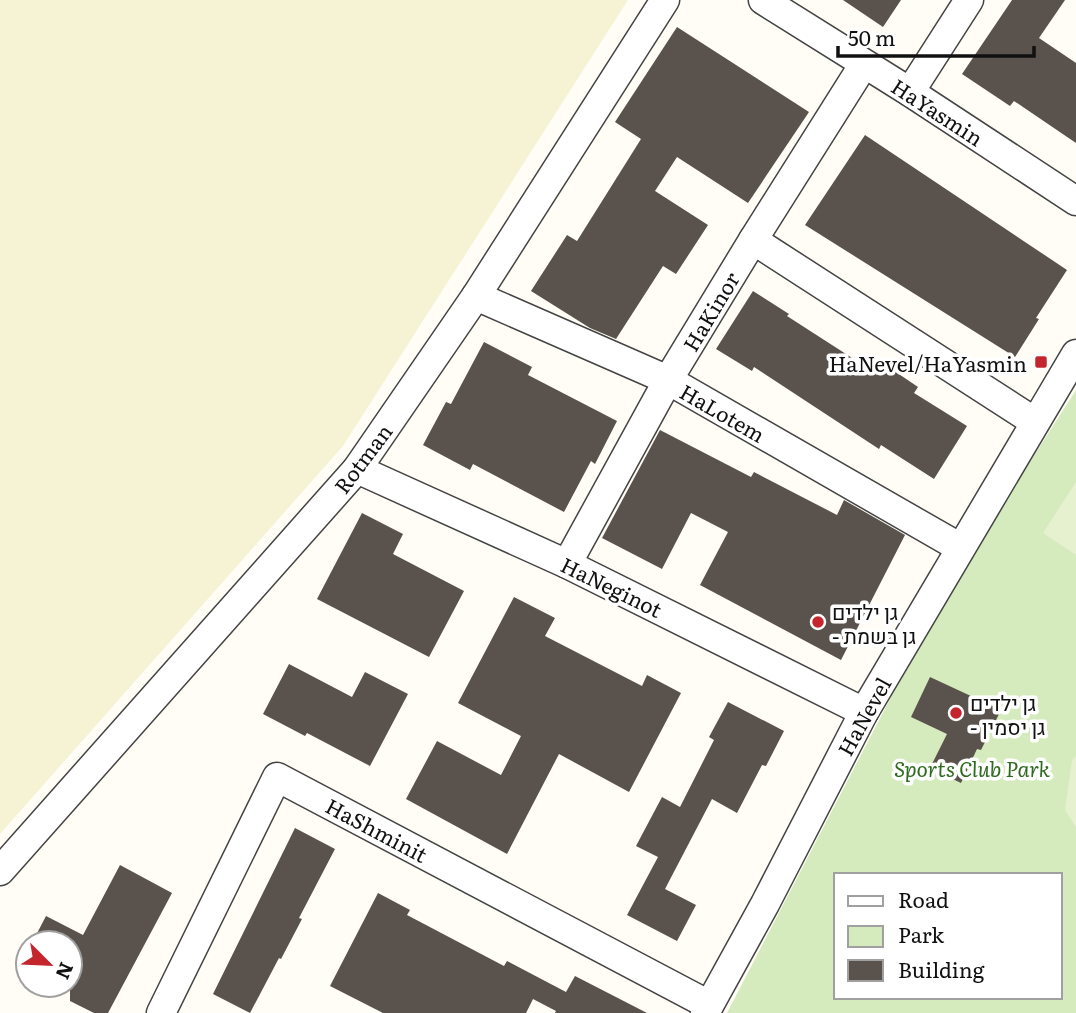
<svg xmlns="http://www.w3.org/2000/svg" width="1076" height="1013" font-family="Literata,Heebo,serif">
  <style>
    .farmland { fill: #f6f3d4 }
    .green { fill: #d5ebbd; fill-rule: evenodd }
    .pitch { fill: #e6f2cf }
    .building { fill: #5a524d }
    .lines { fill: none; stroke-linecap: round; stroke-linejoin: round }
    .minor-casing { stroke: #444; stroke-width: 31 }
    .minor { stroke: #fff; stroke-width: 28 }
    .poi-dot { fill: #c4262e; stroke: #fff; stroke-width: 2.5 }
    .labels { text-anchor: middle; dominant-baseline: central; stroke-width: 7; stroke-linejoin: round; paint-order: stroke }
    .street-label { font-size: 21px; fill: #111; stroke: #fff }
    .poi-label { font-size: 21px; fill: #111; stroke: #fff; text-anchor: start }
    .park-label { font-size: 21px; font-style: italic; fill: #2f6b1f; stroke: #fff }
  </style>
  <rect width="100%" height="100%" fill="#fffdf5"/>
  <path class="farmland" d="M0,0H628L343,446L0,834Z"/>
  <path class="green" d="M1076,390V1013H727L916,649L961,569ZM836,875H1060V997H836Z"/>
  <g class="pitch">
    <path d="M1076,482V555L1043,533Z"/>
    <path d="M1076,756V827L1065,810L1072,760Z"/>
  </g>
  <g class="building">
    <path d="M843,0H901L883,27Z"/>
    <path d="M1012,0H1065L1039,38L1076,63V143L1014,101L1010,106L962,74Z"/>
    <path d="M677,27L809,112L748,203L677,157L655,191L708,225L676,274L663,266L616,339L590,328L531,291L567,235L577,241L641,139L615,122Z"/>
    <path d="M865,135L1067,270L1036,318L1039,319L1015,357L805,225Z"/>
    <path d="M753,291L789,314L787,316L877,374L884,364L918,387L914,393L967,426L934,479L881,445L879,449L754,367L752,371L716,349Z"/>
    <path d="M484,342L532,367L528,375L617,421L595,464L591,461L564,512L473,464L470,470L423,445L446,402L451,404Z"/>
    <path d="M660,430L751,477L754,472L837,515L844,500L905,535L841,660L700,585L728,532L691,513L662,569L602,538Z"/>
    <path d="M362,513L403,534L393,554L464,591L429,657L317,599Z"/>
    <path d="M514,597L555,618L545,636L642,686L647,675L681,693L629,792L559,754L507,854L406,799L437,741L501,775L521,736L458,703Z"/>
    <path d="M289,664L352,697L365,672L408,694L370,766L307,733L305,736L263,714Z"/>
    <path d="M930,677L1001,710L981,750L977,749L961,783L930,768L947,734L911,717Z"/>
    <path d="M728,702L784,731L766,766L762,765L737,813L712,799L665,889L696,905L677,941L627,915L658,857L636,846L662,797L680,807L714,740L709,737Z"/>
    <path d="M295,828L335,849L299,918L302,919L281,959L279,958L250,1013L213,994Z"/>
    <path d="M120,865L172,893L108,1013H94L70,1001V943H32L46,916L83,935Z"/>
    <path d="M378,893L410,910L407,915L504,966L507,961L566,992L575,976L647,1013H555L556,1011L533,999L526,1013H383L330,986Z"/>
  </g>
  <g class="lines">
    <g class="minor-casing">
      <g id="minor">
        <path d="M763,0L910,92L1076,201"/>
        <path d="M910,92L969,0"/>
        <path d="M753,240L1035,422"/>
        <path d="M476,296L668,380L959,547"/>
        <path d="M357,469L567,564L864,712"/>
        <path d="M567,564L668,380L753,240L864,64"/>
        <path d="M0,871L357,469L476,296L665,0"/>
        <path d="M161,1013L277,777L709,1005"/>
        <path d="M705,1013L765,904L864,712L1076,354"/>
      </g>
    </g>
    <use href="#minor" class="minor"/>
  </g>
  <g class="poi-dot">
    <rect x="1034" y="355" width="14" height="14" rx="3.5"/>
    <circle cx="818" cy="622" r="7"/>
    <circle cx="956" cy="713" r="7"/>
  </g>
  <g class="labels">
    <g class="street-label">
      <text transform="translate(938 111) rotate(33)">HaYasmin</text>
      <text transform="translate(710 311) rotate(-59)">HaKinor</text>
      <text transform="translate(723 412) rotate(30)">HaLotem</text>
      <text transform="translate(362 458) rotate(-53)">Rotman</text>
      <text transform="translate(612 586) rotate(26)">HaNeginot</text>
      <text transform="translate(863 716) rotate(-61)">HaNevel</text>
      <text transform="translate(377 829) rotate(28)">HaShminit</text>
    </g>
    <g class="poi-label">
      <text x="1027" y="362" text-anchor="end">HaNevel/HaYasmin</text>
      <text x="832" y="610">גן ילדים<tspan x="832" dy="24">- גן בשמת</tspan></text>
      <text x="970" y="701">גן ילדים<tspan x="970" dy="24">- גן יסמין</tspan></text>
    </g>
    <g class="park-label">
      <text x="972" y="767">Sports Club Park</text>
    </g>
  </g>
  <rect x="834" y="873" width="228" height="126" fill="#ffffff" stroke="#a0a0a0" stroke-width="2"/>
  <rect x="848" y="896" width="35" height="10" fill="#ffffff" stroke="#a0a0a0" stroke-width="2"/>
  <text x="898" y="908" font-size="21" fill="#111111">Road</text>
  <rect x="848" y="926" width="35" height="21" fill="#d5ebbd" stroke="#a0a0a0" stroke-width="2"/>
  <text x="898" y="943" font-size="21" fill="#111111">Park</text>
  <rect x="848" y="960" width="35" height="21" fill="#5a524d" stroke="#a0a0a0" stroke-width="2"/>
  <text x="898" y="978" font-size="21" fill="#111111">Building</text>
  <g transform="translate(49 964) rotate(114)"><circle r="33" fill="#ffffff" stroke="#a0a0a0" stroke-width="2"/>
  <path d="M0-5L12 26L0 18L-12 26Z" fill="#c4262e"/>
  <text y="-10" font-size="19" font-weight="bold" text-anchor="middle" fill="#111111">N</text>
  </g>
  <path d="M838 46v10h196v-10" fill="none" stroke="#111111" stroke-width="3.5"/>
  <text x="848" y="46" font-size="21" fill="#111111" stroke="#ffffff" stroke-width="5" paint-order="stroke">50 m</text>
</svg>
